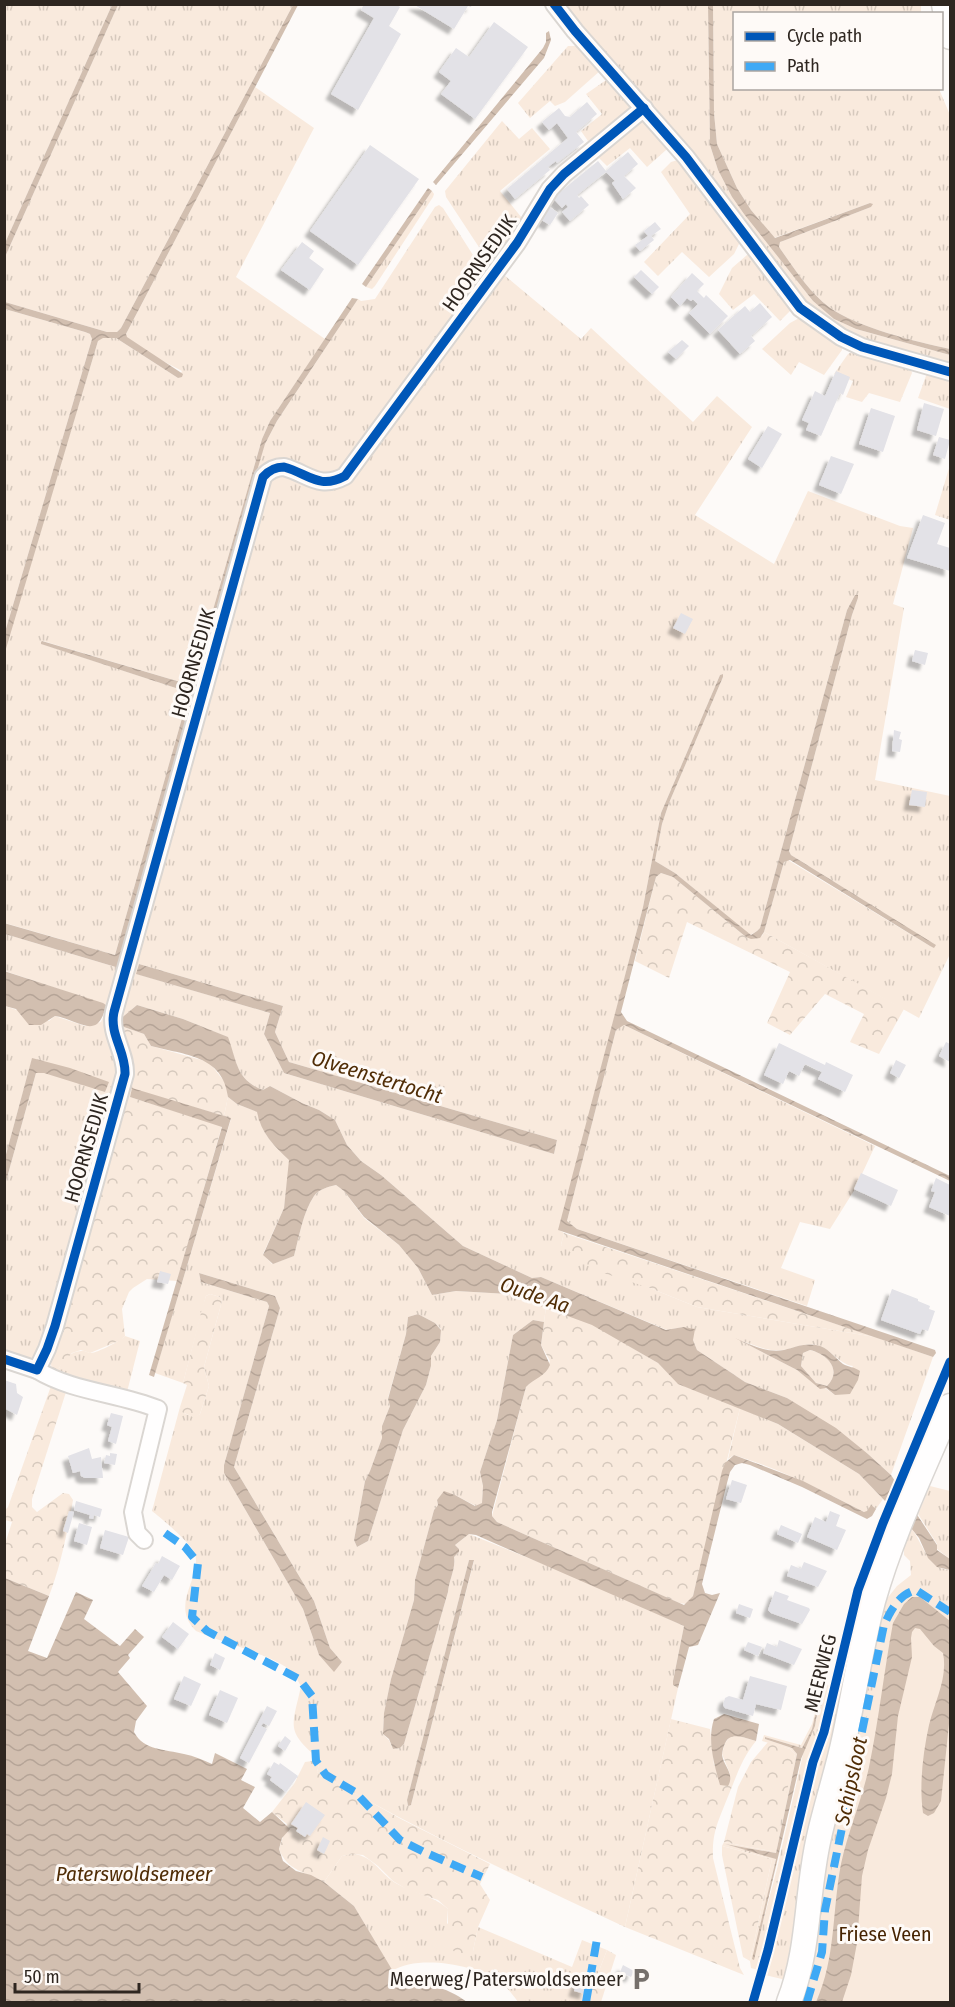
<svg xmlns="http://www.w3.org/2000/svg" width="955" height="2007" font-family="'Fira Sans Condensed',sans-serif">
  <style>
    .grass { fill: url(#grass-tufts); fill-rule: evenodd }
    .forest { fill: url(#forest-crowns) }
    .green { fill: #f9eadd }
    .water { fill: url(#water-waves); fill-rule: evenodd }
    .building { fill: #e3e2e7; filter: url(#shadow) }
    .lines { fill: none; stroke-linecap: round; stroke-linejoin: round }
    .minor-casing { stroke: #dad6d2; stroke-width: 20 }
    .secondary-casing { stroke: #dad6d2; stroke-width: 27 }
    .minor { stroke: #fffefe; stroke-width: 16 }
    .secondary { stroke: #fffefe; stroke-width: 24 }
    .quiet { stroke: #3fa9f5; stroke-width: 8; stroke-dasharray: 15 8; stroke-linecap: butt }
    .cycleway-casing { stroke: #fefaf7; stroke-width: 13 }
    .cycleway { stroke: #0057b8; stroke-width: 9 }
    .labels { text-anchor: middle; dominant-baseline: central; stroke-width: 6; stroke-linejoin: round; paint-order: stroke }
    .street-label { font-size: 20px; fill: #2e2620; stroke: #fefaf7 }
    .park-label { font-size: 20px; fill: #462300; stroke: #fefaf7 }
    .poi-label { font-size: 20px; fill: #2e2620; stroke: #fefaf7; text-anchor: end }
    .water-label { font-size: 21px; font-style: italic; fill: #502d06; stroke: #fefaf7 }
  </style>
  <defs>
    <pattern id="grass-tufts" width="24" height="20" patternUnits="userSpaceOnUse" patternTransform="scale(1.5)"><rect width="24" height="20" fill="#f9eadd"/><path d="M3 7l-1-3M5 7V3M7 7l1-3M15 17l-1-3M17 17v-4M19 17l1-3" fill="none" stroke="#d6c9bd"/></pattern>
    <pattern id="forest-crowns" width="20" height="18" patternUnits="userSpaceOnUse" patternTransform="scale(1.5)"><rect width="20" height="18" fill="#f9eadd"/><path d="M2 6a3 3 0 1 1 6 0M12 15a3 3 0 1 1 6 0" fill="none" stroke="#d6c9bd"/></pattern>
    <pattern id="water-waves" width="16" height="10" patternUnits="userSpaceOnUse" patternTransform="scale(1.5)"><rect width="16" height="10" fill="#d2bfb0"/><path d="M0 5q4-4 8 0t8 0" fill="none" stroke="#b5a497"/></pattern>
    <filter id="shadow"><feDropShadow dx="-5.5" dy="5.5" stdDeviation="1.5" flood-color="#0004"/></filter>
  </defs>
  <rect width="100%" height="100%" fill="#fdfaf8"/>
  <g class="grass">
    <path d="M5,5H112L5,243Z"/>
    <path d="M118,5H293L121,328L117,332H107L5,302V257Z"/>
    <path d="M563,5H708L710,145L718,170L732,197L744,214L813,301L834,319L856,329L950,355V368L866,343L811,312Z"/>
    <path d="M713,5H921V13L734,14V88L939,89L950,115V349C917,342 856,327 829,307C809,292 794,268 779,247L780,242L783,241L871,207L872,204L870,203L774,238L751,210L737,188L717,144L714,113Z"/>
    <path d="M568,46H581L601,70L565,102L555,106L550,101L530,118L518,103Z"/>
    <path d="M609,78L633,107L573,161L570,157L588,141L581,131L602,114L586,94Z"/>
    <path d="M255,87L314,128L236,277L325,339L270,421L262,439L192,683L187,684L43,641L41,642L42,644L185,691L188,697L115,955L5,923L4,652L98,341L102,338H116L178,378L182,371L159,359L126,337V334Z"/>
    <path d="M642,119L669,144L666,150L647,167L630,148L607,166L598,157L558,191L564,178Z"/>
    <path d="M502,121L519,139L532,128L550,149L500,191L526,223L492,267L446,197L445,191Z"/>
    <path d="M681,159L741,240L734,254L709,277L682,252L658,276L644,262L690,214L661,172L671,162Z"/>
    <path d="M432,191L434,194L433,197L375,286L372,289L366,287Z"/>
    <path d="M439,205L443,208L487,277L335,477L256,469L265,444L277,421L358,299L361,301L375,299L435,207Z"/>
    <path d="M747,255L753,256L792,309L780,321L754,294L733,310L719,294L732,268Z"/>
    <path d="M504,275L581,339L591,328L693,422L717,396L752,427L695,515L774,564L808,491L900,526L913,528L893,604L904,608L875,780L950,796V954L919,1018L764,932L784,862L788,860L930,946L934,947L935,945L791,855L789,851L852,615L858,598V595H855L847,610L760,928L757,931L750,935L675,873L655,861L662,824L669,803L723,677V674L720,675L661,813L643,907L559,1230L564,1233L561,1245L650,1288L697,1307L875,1337L933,1357L891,1475L868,1454L787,1398L745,1382L697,1350L693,1340L683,1327L667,1330L541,1277L532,1278L463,1246L381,1175L361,1161L347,1145L335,1120L319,1110L302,1103L270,1086L263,1090C236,1080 237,1061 227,1037L183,1019L137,1005L119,1020L271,471L325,487L381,436ZM139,964L283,1006L275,1032L289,1062L557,1140L554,1154L284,1073L264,1034L270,1013L137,974ZM741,1341C755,1345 767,1352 783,1350C795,1348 804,1343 816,1345C831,1348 838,1364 853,1366L835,1395L825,1388H820L797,1370Z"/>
    <path d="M5,309L85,332L90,334L92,339L5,632Z"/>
    <path d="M801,317L842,341V350L824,375L799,362L791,375L762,349L790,323Z"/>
    <path d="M854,351L911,369L912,373L900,402L869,393L862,402L846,397L853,381L834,374L848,354Z"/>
    <path d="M927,373L950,376V409L918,398Z"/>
    <path d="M950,465V520L935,515Z"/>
    <path d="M5,934L119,968L106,1005L5,971Z"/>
    <path d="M5,1006L49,1021L55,1016L85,1026L101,1022L104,1015L121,1068L52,1327L31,1362L5,1354V1185L36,1073L44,1072L32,1059L5,1158Z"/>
    <path d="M621,1025H624L875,1146L855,1189L830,1229L800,1222L781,1268L815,1280L807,1306L577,1229L567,1221L616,1030Z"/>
    <path d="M228,1097L237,1104L258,1112C261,1133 274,1146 290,1160L284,1208L263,1254L272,1264L294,1256C299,1237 303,1212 314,1196C319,1189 328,1187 336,1185L344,1191L364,1218L399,1245L418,1268L432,1295L456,1291L508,1294L546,1307L544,1322L533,1320L513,1335L497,1420L480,1472L483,1486L482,1503L476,1506L455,1495L444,1492L437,1500L438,1505L434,1510L415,1580L414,1600L391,1679L384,1714L383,1734L389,1740L393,1749L400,1748L404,1744L448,1592C449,1580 456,1568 454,1557L459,1552V1549L455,1545L469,1534L576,1577L684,1626L673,1681V1685L678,1688L625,1927C520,1878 417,1830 317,1772L320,1760C285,1730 292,1728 301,1686C297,1679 293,1672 286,1667C263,1652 223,1643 196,1631C169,1604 202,1578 195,1554C193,1545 161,1518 152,1511L180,1407C183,1414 187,1415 195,1417L200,1414L209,1386L204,1367L222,1301L220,1297L210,1294L206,1296L183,1383L155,1373L231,1119L224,1116ZM199,1273L275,1296L280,1308L234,1467L314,1601L330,1648L342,1662L334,1671L319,1655L303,1609L224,1473V1465L269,1306L267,1302L201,1282ZM418,1314L435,1323L441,1329L440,1342L431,1356V1366L426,1385L403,1430L368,1541L357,1547L354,1540L365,1481L370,1471L382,1438V1426L390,1406L388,1398L406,1334L408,1317ZM469,1560L474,1561L411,1805L408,1806L407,1800Z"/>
    <path d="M125,1336L140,1341L127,1392L50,1371V1365L52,1369L59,1368C63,1360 71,1351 81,1351C84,1350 87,1353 91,1353C97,1353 122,1340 125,1336Z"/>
    <path d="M810,1350C827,1354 843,1370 827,1386L816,1383L801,1366L803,1353Z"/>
    <path d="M740,1408L778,1424L859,1474L883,1499L876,1509L871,1506L867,1512H864C821,1490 780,1469 734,1455L728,1459Z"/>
    <path d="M930,1486L950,1491V1559L937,1549V1544L918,1514Z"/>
    <path d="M911,1528C923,1543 927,1569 950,1570V1621L869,1767L804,1983L819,1878L878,1610L897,1586L911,1575L910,1561L904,1555V1544Z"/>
    <path d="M825,1683L831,1687L821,1731L808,1761L770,1926L758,1970L751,1968L750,1961L772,1859L722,1846L724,1842L771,1851L795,1754L790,1749L762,1741L764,1735L801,1745L812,1724L822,1685ZM823,1686L815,1726L804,1750L777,1869L753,1959L776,1858L725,1844L776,1853L797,1754L792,1748L765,1739V1737L802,1748L812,1729Z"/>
    <path d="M839,1688L843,1691L801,1887L786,1980L765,1975L818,1762Z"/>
    <path d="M353,1854C373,1856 379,1872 394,1882C412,1893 433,1895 448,1909L447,1923L473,1951L478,1927L572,1967L582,1940L607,1950L587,2002H518C513,1995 507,1987 499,1981C476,1965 418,1954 392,1971L354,1906L324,1882L342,1856Z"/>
  </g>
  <g class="forest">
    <path d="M661,873L673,877L746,937L762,936L764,932L904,1009L879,1054L850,1042L864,1014L825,994L790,1035L767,1023L790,972L687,922L669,978L635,961L656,877Z"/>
    <path d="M121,1026L144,1034L151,1046L209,1062L227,1085L228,1097L224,1116L132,1089L130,1097L222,1126L177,1281L147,1279L133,1288L129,1292L122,1309L125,1336L121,1340L90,1353L81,1350L72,1353L56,1371L52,1369L50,1360L131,1077Z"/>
    <path d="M564,1233L875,1337L697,1307L650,1288L594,1270L561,1245Z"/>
    <path d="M210,1294L220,1297L222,1301L204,1367L209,1386L200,1414L195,1418L182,1412L180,1407L187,1385L183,1383L203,1305L206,1296Z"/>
    <path d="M546,1307L592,1324L658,1363L679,1384L740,1408L693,1596L686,1604L679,1603L497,1522L492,1516L526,1387C537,1375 543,1378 550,1361L541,1345Z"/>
    <path d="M51,1386L66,1392L32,1499V1507L37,1512L63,1493L69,1494L73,1500C67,1533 61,1565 49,1596L5,1578V1544L12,1522L5,1520V1510L8,1507Z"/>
    <path d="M671,1719L710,1729L714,1765L730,1774L722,1754L725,1743L730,1737L736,1735L756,1741C741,1759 736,1778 727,1799C718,1822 712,1832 713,1858L740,1968L744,1975L625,1927Z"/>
    <path d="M768,1742L790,1749L795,1754L775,1847L771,1851L724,1842L738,1787L751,1762Z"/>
    <path d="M320,1760L317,1772L401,1819L490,1864L480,1884L490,1900L478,1927L473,1951L467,1957L457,1954L448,1946V1909L438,1900L408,1890L393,1881L378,1866L363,1855L353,1854L342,1856L324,1882C306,1872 287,1871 279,1849L287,1824L272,1812L294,1784L305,1762Z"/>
    <path d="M722,1846L772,1859L750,1961L743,1957L722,1855Z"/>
    <path d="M607,1950L616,1955L601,2002H587Z"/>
  </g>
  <path class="green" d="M913,1579L950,1616V2002H801L887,1629Z"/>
  <g class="water">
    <path d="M112,5H118L5,257V243Z"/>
    <path d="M293,5H298L126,334L127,337L183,374L182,377L178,378L116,338H103L98,341L5,652V632L92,339L90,334L85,332L5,309V302L107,332H117L121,328Z"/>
    <path d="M708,5H713L714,113L717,144L737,188L751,210L775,238L870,203L873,204L871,207L783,241L780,242L779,247C794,268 809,292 829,307C856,327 917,342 950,349V355L856,329L834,319L813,301L744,214L732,197L718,170L710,145Z"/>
    <path d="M549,31L551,40L544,58L436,185L433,182L543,48L546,42V33Z"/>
    <path d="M428,188L432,191L366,287L362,284Z"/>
    <path d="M352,298L358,299L277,421L265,444L239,531L197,690L119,968L5,934L4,923L115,955L188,697L185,691L41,644V642L42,641L187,684L192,683L262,439L270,421Z"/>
    <path d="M855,595H858V598L852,615L789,851L791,855L936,945L934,948L930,946L790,860L784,862L764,932L760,938L751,939L746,937L673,877L661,873L656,877L621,1012L627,1021L950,1176V1181L624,1025L616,1030L567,1221L577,1229L935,1350L936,1353L933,1357L558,1230L643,907L661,813L720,675L723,674V677L669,803L662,824L655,861L675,873L751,935L757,931L760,928L847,610Z"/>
    <path d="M139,964L283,1006L275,1032L289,1062L557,1140L554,1154L284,1073L264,1034L270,1013L136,974Z"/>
    <path d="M4,971L103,1003L106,1005C98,1042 80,1020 55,1016L41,1025H29L16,1009L5,1006Z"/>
    <path d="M137,1005L183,1019L228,1037C237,1061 236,1080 263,1090L270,1086L302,1103L319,1110L335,1120L347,1145L361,1161L381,1175L463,1246L532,1278L541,1277L666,1330L683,1327L695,1329L693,1340L697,1350L745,1382L787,1398L836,1428L868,1454L891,1475L937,1545V1550L950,1559V1570L937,1567L928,1558L919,1538L911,1528L859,1474L778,1424L678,1384L658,1363L592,1325L508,1294L456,1291L432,1295L418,1268L399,1245L364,1217L344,1191L336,1185C328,1187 319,1189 314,1196C303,1212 299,1237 294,1256L273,1264L263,1255L284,1208L289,1160C274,1146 261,1133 257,1112L237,1104L228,1097C223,1055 184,1055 151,1046L144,1034L121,1026L119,1020Z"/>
    <path d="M32,1058L70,1068L109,1082L105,1092L44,1073H36L5,1185V1158Z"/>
    <path d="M132,1088L231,1118L154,1377L149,1375L222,1127L130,1097Z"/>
    <path d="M199,1273L275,1296L280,1308L234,1467L314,1601L330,1648L342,1662L334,1672L319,1655L303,1609L224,1473V1465L269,1306L267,1302L201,1282Z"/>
    <path d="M418,1314L435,1323L441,1330L440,1342L431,1356V1366L426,1385L403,1430L368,1541L357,1547L354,1540L365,1481L370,1471L382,1438V1426L390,1406L388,1399L406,1334L408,1317Z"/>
    <path d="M533,1320L544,1322L541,1345L550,1365C546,1376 533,1379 526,1387L492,1512V1516L497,1522L684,1605L693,1596L722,1471L725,1463L734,1455L803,1481L864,1512L867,1511L871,1505L876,1509L872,1516L867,1519L802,1487L750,1465L742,1463L735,1465L730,1472L727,1483L702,1584L705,1593L712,1595L720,1593L698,1645L689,1647L678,1688L673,1685V1681L684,1626L476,1535L469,1534L455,1545L459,1549V1552L454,1557C456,1568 449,1580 448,1592L404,1744L400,1748L393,1749L389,1739L383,1734L384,1713L391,1679L414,1600L415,1580L434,1510L438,1505L437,1500L444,1491L455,1495L475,1506L482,1503L483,1486L480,1472L497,1420L513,1335Z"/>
    <path d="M735,1338C751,1345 766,1353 784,1350C795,1347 805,1343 816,1345C828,1347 834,1357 843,1364C848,1367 855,1367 860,1371L858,1380L850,1394L835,1395L826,1388L820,1389L797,1370ZM810,1350C827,1354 843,1370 827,1386L816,1383L801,1366L803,1353Z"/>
    <path d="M469,1560H474L411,1805L408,1806L407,1800Z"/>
    <path d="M5,1578L49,1596L28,1651L47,1658L76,1592L93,1600L84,1619L120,1646L135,1629L144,1637L128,1655L130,1658L118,1672L147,1706L136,1721L134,1732C144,1751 165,1749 184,1754C194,1756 203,1760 212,1764L215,1753L247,1769L241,1780L255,1787L243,1808L260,1822L272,1812L290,1829L282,1838L279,1849L283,1861L296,1871L311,1875L324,1882L354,1906L397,1978C422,1983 446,1986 467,2002H5Z"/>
    <path d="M912,1597H920L950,1621V1714L941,1801L934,1813L928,1816L923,1813C919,1784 923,1753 929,1725C935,1701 948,1678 943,1653L934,1646L920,1629L915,1628L912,1632L911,1638L912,1657L898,1716L892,1774L886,1798L868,1850L862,1876L857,1943L851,1975L842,2002H816C836,1958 832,1911 841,1864C848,1831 862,1800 869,1767C879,1719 884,1671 893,1623L904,1604Z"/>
    <path d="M822,1686L815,1726L801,1759L754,1960L752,1959L776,1859L725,1844L776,1853L797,1754L792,1748L765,1739V1737L802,1748L812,1729Z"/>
    <path d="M724,1714L759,1724L756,1741C744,1738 729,1730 724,1746C723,1748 722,1754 722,1755C724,1767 735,1774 728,1786L720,1785C714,1764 707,1740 714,1719Z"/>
  </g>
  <g class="building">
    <path d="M364,4H395L400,7L389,26L401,34L358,110L331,94L374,18L361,10Z"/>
    <path d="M413,4H472L471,7L468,6L454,29Z"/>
    <path d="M494,22L528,47L475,119L441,94L451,81L439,72L456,48L469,57Z"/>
    <path d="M587,102L597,114L576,132L584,142L557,163L556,161L548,167L550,170L515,199L507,189L568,138L557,123L549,130L542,122L559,108L565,116L570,117Z"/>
    <path d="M370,145L419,179L358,265L310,231Z"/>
    <path d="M628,152L638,164L624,176L636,188L623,199L612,183L615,181L606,172L577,195L579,198L581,196L589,205L570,221L562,212L568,207L566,204L562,208L553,198L598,161L606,171Z"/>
    <path d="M547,205L558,213L550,225L538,218Z"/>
    <path d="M655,222L661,229L651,236L654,240L640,251L635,245L648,236L644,231Z"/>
    <path d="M494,232L506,243L498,253L486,242Z"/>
    <path d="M302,242L314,251L309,258L324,269L310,290L281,270Z"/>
    <path d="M641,270L659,287L652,294L634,277Z"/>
    <path d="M692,273L704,284L697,291L704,298L706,295L728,316L710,334L689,313L698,304L693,299L691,301L687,298L680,306L671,297Z"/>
    <path d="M760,303L772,317L751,336L755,341L740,354L718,330L745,306L750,312Z"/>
    <path d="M682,340L689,346L676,359L668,352Z"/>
    <path d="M836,371L850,377L843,395L840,393L821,436L806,430L809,423L802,420L815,391L825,396Z"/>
    <path d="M924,403L944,409L936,436L917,430Z"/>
    <path d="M871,408L895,416L883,452L859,444Z"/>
    <path d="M768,426L782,434L762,468L748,459Z"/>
    <path d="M939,437L950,440L945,459L933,455Z"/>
    <path d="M831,456L854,464L841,494L819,485Z"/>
    <path d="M923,515L945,523L937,544L950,548V571L907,558Z"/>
    <path d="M681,613L693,619L685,634L673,628Z"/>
    <path d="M915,650L928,653L925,665L912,661Z"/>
    <path d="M894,730L901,732L899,739L902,740L900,752L892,751Z"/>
    <path d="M912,790L927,792L925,807L909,805Z"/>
    <path d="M946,1042L950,1044V1062L939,1056Z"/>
    <path d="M779,1043L825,1065L826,1062L853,1075L845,1092L818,1079L822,1072L805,1064L799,1076L789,1071L783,1084L764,1075Z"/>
    <path d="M896,1060L906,1065L899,1078L890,1073Z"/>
    <path d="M861,1173L898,1190L891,1206L854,1189Z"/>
    <path d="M936,1178L950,1185V1216L929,1207L935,1192L931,1191Z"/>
    <path d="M160,1271L171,1274L168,1284L157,1282Z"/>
    <path d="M892,1289L918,1299V1301L930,1306L929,1309L935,1311L928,1331L922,1329L920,1334L881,1320Z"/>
    <path d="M4,1380L16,1384L17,1393L23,1397L17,1415L4,1408Z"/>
    <path d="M111,1413L123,1416L116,1444L108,1441L112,1427L107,1425Z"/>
    <path d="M89,1448L92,1459L101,1457L103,1478H85L81,1476L80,1471L73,1473L68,1456Z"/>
    <path d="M110,1453L117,1454L115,1465L104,1463L106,1455L110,1456Z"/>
    <path d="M732,1480L747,1485L741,1503L726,1499Z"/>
    <path d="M76,1501L102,1509L100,1517L94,1515L93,1519L89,1518L90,1515L74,1510Z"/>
    <path d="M69,1511L74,1512L68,1533L63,1531Z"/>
    <path d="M830,1511L840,1515L836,1526L846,1530L837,1550L807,1537L815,1517L826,1522Z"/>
    <path d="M79,1523L92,1527L87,1545L74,1541Z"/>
    <path d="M781,1525L802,1534L798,1543L777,1534Z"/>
    <path d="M105,1530L129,1537L123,1555L100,1548Z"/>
    <path d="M162,1556L180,1566L172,1580L164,1575L154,1592L142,1586L156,1563L158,1564Z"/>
    <path d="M804,1562L827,1571L818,1587L787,1576L791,1565L801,1569Z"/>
    <path d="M775,1591L789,1596L787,1600L809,1608L810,1610L802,1624L771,1613L768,1610Z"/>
    <path d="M739,1604L753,1609L750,1618L736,1613Z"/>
    <path d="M173,1622L189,1634L178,1649L162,1637Z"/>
    <path d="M779,1640L802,1649L794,1665L763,1653L767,1643L777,1647Z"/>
    <path d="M748,1642L762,1647L758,1656L744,1650Z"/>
    <path d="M215,1653L225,1658L220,1670L210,1665Z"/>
    <path d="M184,1676L201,1684L191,1706L174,1699Z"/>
    <path d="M750,1676L787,1686L781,1710L756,1704L753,1716L725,1708L723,1705L725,1698L729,1696L743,1700Z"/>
    <path d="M220,1690L238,1698L227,1723L209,1715Z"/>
    <path d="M267,1706L277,1711L269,1726L263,1723L261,1726L267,1729L249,1763L240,1758Z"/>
    <path d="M285,1736L291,1741L285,1751L278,1746Z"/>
    <path d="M274,1762L279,1765L280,1763L298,1776L286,1792L270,1780L272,1777L267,1774Z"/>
    <path d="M306,1802L325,1815L310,1836L307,1834L305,1837L296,1831L298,1828L291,1824Z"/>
    <path d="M323,1837L330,1841L324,1854L317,1850Z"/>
    <path d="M623,1965L634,1971L631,1977L620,1972Z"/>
    <path d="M579,1975L589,1977L585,1994L574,1991Z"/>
  </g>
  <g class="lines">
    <g class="minor-casing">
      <g id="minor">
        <path d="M554,4L575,31L686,157L800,308L841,337L862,347L950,372"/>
        <path d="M4,1359L37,1370L47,1349L55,1326L125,1074C126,1052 109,1034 114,1012L263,477C269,470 275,467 284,467C309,474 319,490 345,476L517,243L550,189L564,174L644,108"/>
        <path d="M37,1370C73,1392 119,1393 158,1409L133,1512L137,1533L144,1540"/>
      </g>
    </g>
    <g class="secondary-casing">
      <g id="secondary">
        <path d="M944,4L950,37"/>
        <path d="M789,2002C810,1949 806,1893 819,1837C826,1805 837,1773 844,1740C854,1694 861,1647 873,1601C892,1534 923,1470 950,1406"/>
      </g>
    </g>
    <use href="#minor" class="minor"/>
    <use href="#secondary" class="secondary"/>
    <g class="quiet">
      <path d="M165,1533L185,1547L198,1563L192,1617L207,1631L299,1679L312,1696L316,1761L326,1775L355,1792L400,1840L424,1852L482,1877"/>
      <path d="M586,2002L597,1939"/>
      <path d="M807,2002L822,1952L825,1910L884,1625C891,1610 899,1594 916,1590L950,1612"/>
    </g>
    <g class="cycleway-casing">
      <g id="cycleway">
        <path d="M554,4L575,31L686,157L800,308L841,337L862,347L950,372"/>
        <path d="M4,1359L37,1370L47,1349L55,1326L125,1074C126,1052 109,1034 114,1012L263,477C269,470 275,467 284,467C309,474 319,490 345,476L517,243L550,189L564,174L644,108"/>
        <path d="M753,2002L768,1950L813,1762L824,1732L858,1590L883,1523L950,1362"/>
      </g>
    </g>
    <use href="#cycleway" class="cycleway"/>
  </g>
  <defs>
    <g id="parking-bare" transform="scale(1.8)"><path d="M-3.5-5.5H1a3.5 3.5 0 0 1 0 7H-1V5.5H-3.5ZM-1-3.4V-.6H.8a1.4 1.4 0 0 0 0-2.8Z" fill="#76706c" stroke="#fefaf7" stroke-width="2.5" paint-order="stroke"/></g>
  </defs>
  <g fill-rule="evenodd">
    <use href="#parking-bare" x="641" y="1979"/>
  </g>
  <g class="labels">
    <g class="street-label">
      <text transform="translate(479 263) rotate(-55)">HOORNSEDIJK</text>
      <text transform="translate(193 663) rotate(-74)">HOORNSEDIJK</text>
      <text transform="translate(86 1148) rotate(-74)">HOORNSEDIJK</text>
      <text transform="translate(820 1673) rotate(-76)">MEERWEG</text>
    </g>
    <g class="park-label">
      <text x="885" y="1934">Friese Veen</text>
    </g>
    <g class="poi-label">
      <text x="623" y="1979">Meerweg/Paterswoldsemeer</text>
    </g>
    <g class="water-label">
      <text transform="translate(377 1077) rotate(17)">Olveenstertocht</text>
      <text transform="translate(535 1295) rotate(19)">Oude Aa</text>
      <text transform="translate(851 1781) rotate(-78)">Schipsloot</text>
      <text x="134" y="1874">Paterswoldsemeer</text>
    </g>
  </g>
  <rect width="955" height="2007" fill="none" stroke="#2e2620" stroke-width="12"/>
  <rect x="733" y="12" width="210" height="78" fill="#fefaf7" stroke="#aba5a1" stroke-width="1.5"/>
  <rect x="745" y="32" width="30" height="9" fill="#0057b8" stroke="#aba5a1" stroke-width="1.5"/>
  <text x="787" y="42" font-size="18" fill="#2e2620">Cycle path</text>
  <rect x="745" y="62" width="30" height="9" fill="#3fa9f5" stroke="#aba5a1" stroke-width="1.5"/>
  <text x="787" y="72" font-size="18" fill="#2e2620">Path</text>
  <path d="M15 1983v9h124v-9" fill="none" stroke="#2e2620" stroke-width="3"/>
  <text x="24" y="1983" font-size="18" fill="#2e2620" stroke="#fefaf7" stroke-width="4.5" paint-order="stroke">50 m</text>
</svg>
